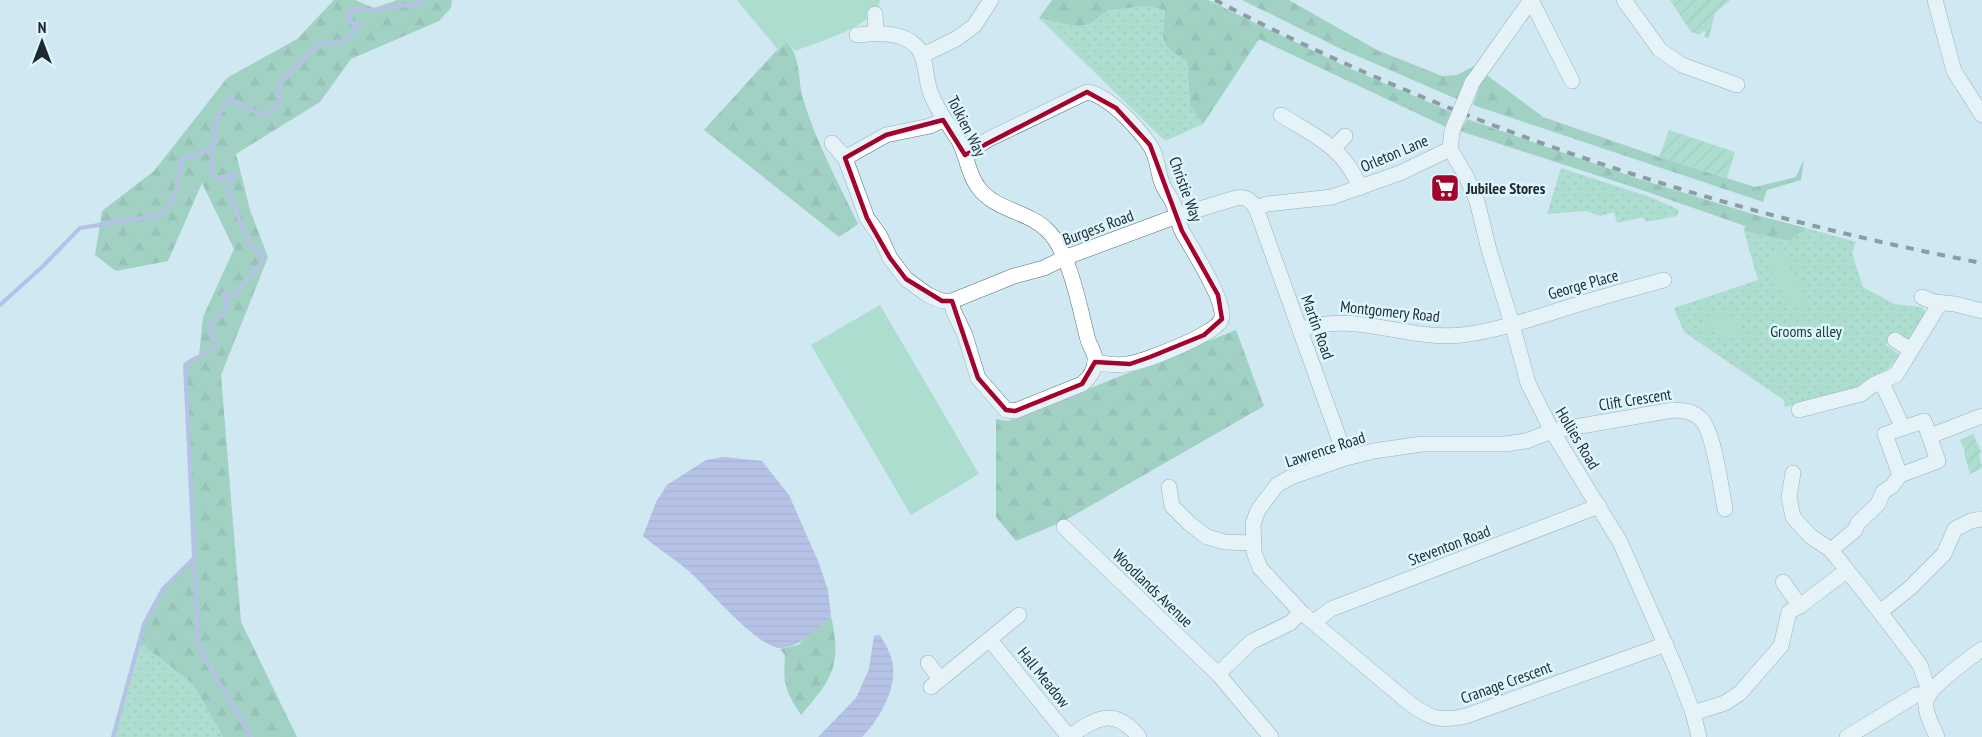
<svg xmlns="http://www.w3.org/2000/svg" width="1982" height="737" font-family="'PT Sans Narrow',sans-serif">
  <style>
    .grass { fill: url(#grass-dots) }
    .forest { fill: url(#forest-firs) }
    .garden { fill: url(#garden-furrows) }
    .pitch { fill: #80d1a6 }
    .water { fill: url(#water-rules) }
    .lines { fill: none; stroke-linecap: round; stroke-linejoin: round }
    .stream { stroke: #9694da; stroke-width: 4 }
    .minor-casing { stroke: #596f77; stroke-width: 16 }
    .minor { stroke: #fff; stroke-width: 15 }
    .rail { stroke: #384347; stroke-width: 4; stroke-dasharray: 8 8; stroke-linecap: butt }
    .minor-bridge-casing { stroke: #596f77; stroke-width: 16; stroke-linecap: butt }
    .minor-bridge { stroke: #fff; stroke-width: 15 }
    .marked { fill: none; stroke: #a2022b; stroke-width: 4.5; stroke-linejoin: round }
    .labels { text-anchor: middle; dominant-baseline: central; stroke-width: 5; stroke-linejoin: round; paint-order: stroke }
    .street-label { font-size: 16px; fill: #1f282b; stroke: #ddf6ff }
    .poi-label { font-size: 16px; font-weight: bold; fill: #1f282b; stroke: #ddf6ff; text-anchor: start }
    .park-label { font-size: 16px; fill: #173b29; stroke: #ddf6ff }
  </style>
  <defs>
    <pattern id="grass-dots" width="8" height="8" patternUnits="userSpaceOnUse" patternTransform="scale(1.5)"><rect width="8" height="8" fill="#80d1a6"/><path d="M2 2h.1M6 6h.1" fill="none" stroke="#6eb38f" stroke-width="1.8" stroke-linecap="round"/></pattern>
    <pattern id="forest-firs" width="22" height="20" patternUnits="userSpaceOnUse" patternTransform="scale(1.5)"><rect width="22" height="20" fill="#66b78d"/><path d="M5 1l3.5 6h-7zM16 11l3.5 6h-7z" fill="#539573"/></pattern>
    <pattern id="garden-furrows" width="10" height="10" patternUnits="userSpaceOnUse" patternTransform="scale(1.5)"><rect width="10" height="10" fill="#80d1a6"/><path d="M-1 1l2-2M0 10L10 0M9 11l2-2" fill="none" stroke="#6eb38f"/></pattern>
    <pattern id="water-rules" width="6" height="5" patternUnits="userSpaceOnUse" patternTransform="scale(1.5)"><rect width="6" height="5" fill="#9694da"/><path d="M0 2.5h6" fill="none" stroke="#7a79b1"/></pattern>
  </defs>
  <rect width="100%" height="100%" fill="#d0e8f1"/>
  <g class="grass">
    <path d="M1147,6L1165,10C1163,42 1157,44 1187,61L1190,106L1203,124L1165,141L1039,18L1091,23L1109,10Z"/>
    <path d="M1561,168L1653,198L1679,210L1677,216L1646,222L1643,217L1617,223L1614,212L1600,216L1587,211L1547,214Z"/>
    <path d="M1806,228L1856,242L1852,253L1863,287L1894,304L1922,307L1926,314L1909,340L1895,332L1886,345L1900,355C1874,393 1826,399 1785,407L1784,400L1684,332L1674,308L1758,280L1744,231L1789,241Z"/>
    <path d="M139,642L193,684L223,737H113Z"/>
  </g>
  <g class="forest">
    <path d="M334,0H355L374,8L397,0H452L451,8L439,21L351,59L320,102L236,154L250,210L268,257L221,375L241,622L297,737H223L193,684L139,642L144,624L163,589L194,558L185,365L192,358L199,356L203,317L234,249L202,183L168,261L116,271L95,255L102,211L154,171L227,78L297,39Z"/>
    <path d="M1052,0H1208L1351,69L1456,114L1451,128L1444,126L1259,39L1203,124L1190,106L1187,61C1157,44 1163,42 1165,10L1147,6L1109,10L1091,23L1078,26L1039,18Z"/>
    <path d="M1242,0H1289L1377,50L1442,76L1457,75L1474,66L1476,68L1459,100L1339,48Z"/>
    <path d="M787,42C802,59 797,81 804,102C817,144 839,184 858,224L839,237L704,130L775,52Z"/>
    <path d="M1484,73L1543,117L1659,157L1755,187L1796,177L1804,159L1801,180L1767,190L1763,202L1473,105Z"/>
    <path d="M1467,119L1636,178L1759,216L1806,228L1789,241L1744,231L1745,226L1639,189L1460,131Z"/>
    <path d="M1236,330L1264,406L1064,521L1016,541L996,517V419L1008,421Z"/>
    <path d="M831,616C842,665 833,678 801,715C785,690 783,684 785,655L780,649L798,645Z"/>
  </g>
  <g class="garden">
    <path d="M1670,0H1730L1715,13L1709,38L1704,37L1706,32L1703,31L1700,35L1691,32Z"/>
    <path d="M1669,130L1735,152L1727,178L1659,157Z"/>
    <path d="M1973,434L1982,453L1979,454L1982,468L1970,474L1964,452L1965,451L1960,440Z"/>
  </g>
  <g class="pitch">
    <path d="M737,0H880C877,26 817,42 795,51L787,42L778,50Z"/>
    <path d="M1776,254L1782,255L1786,259L1806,301L1803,305L1790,309L1769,265V259Z"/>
    <path d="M880,305L979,474L911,515L811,345Z"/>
    <path d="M1711,312L1742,321L1737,339L1706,330Z"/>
  </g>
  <g class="water">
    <path d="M724,457L762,461L789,495L818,561L828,590L831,616C816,629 802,646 782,648C760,650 711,592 694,576C679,561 659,550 643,536L656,502L667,485L706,460Z"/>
    <path d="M880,635C885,644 892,655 893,666C896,690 879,720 862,737H818L856,698L869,669L874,636Z"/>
  </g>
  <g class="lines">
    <g class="stream">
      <path d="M213,145L211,170L215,179L234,174L227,190L251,248L261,251L262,261L234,295L223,294L228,310L209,325L216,346C206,358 196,354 185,365L198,641L205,659L252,737"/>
      <path d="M0,305L42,267L80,228L162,215L175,195L182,158L201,154L213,145L218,115L230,99L263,116L280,104L279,84L320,44L344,41L360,25L348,21L352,9L376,10L423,3L424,0"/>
      <path d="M113,737L144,624L163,589L194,558"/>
    </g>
    <g class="minor-casing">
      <g id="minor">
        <path d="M1531,0L1572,81"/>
        <path d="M1624,0L1660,50L1682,65L1737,85"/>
        <path d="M1935,0L1954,71L1982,115"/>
        <path d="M875,14L876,33"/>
        <path d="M857,35C877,33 903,31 917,47C927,57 925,80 931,94C938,112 949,125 959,141C967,156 968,174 978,187C994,210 1028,211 1047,230C1070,251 1080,310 1088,340C1090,347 1096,354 1095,361C1095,371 1089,378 1082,384L1015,411L1006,410L978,378L965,335L953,310L952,301"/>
        <path d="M923,55L956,39L974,26L991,0"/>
        <path d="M1472,83L1531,0"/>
        <path d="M1281,115C1315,136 1345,148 1360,188"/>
        <path d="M1452,131L1450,149L1466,176L1477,201L1489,250L1512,324L1528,383L1552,431L1620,542L1677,671L1693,713L1699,737"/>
        <path d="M832,143L845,158L867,218L880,236L890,258L906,279L928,295L942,301H952L1014,276L1044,268L1064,258L1177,216L1236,198C1246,196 1250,200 1256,208L1346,458"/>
        <path d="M1334,148L1345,136"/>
        <path d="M965,154L989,139L1087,92C1108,95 1137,127 1149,144C1158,156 1157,170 1162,183C1164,190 1170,196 1173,203C1177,213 1178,224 1183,233C1192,249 1228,304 1221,320C1216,334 1144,362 1127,364C1116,366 1106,364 1095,362"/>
        <path d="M845,158L886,135L930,126L943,120"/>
        <path d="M1256,208L1267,204L1332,197L1400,173L1450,149"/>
        <path d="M1922,297L1934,302L1955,304L1982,311"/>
        <path d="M1300,330C1352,310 1407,341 1462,335C1497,331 1530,319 1563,309C1597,298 1631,289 1664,280"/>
        <path d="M1895,340L1911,350"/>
        <path d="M1881,381L1903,428"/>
        <path d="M1799,410L1861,394L1873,385L1896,375L1940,303"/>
        <path d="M1924,421L1938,461L1900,475L1885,434Z"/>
        <path d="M1930,436L1982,416"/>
        <path d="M1793,473L1789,497L1793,517L1810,536L1831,550L1880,612L1920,665L1930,694L1916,695L1847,737"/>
        <path d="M1169,487L1172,506L1190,524L1207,537L1225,542L1253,543"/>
        <path d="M1064,527L1218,674L1271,737"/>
        <path d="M1831,550L1855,530L1858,523L1878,504L1883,492L1892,486L1900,475"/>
        <path d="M1783,582L1800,606"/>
        <path d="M1880,612L1910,588L1944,554L1955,529L1971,521L1982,519"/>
        <path d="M1314,622L1331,609L1599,506"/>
        <path d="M990,640L1069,737"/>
        <path d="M1666,644L1466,716C1439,722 1429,718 1408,702L1301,612L1260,568L1254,552L1253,524L1258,510L1277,485L1291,477L1346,458L1374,451L1422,444H1505L1526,441L1552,431L1673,410C1683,410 1692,411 1700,418C1714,430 1721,488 1725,509"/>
        <path d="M928,663L940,679"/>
        <path d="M1218,674L1251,642L1290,623L1301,612"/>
        <path d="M931,687L1019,615"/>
        <path d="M1693,713L1725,703L1740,693L1781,646L1789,612L1800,606L1846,571"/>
        <path d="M1069,737C1096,718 1114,706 1139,737"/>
        <path d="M1937,737C1933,727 1924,712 1926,701C1929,686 1969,659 1982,649"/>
      </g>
    </g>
    <use href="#minor" class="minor"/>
    <path class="rail" d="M1215,0C1455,126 1716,212 1982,263"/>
    <g class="minor-bridge-casing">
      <path id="minor-bridge" d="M1452,131L1472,83"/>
    </g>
    <use href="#minor-bridge" class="minor-bridge"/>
  </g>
  <path d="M0 0H1982V737H0ZM1087,92L1116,108L1150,145L1182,231L1218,295L1222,319L1204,335L1150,357L1130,364L1095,362L1082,384L1015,411L1006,410L978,378L952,301H942L906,279L890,258L867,218L845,158L886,135L943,120L965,155Z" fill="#d0e8f1" fill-opacity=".55" fill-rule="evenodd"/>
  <path class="marked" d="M1087,92L1116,108L1150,145L1182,231L1218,295L1222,319L1204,335L1150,357L1130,364L1095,362L1082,384L1015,411L1006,410L978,378L952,301H942L906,279L890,258L867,218L845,158L886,135L943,120L965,155Z"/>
  <defs>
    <g id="supermarket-square" transform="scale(1.5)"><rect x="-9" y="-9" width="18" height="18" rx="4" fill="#a2022b" stroke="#ddf6ff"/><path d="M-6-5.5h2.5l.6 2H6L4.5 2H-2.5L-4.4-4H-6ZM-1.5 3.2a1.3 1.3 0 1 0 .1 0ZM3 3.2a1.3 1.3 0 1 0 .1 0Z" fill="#fff"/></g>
  </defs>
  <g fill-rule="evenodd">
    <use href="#supermarket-square" x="1445" y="188"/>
  </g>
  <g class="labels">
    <g class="street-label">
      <text transform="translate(967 126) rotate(63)">Tolkien Way</text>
      <text transform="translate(1394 153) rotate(-23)">Orleton Lane</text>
      <text transform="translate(1186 189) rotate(70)">Christie Way</text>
      <text transform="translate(1098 227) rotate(-20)">Burgess Road</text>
      <text transform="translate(1583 284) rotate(-16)">George Place</text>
      <text transform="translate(1390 311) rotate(6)">Montgomery Road</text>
      <text transform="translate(1318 327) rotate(70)">Martin Road</text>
      <text transform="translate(1635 399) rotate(-9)">Clift Crescent</text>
      <text transform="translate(1578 438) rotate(59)">Hollies Road</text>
      <text transform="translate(1325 449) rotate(-18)">Lawrence Road</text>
      <text transform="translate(1449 545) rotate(-21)">Steventon Road</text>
      <text transform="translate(1153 588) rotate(44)">Woodlands Avenue</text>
      <text transform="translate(1044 677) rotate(51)">Hall Meadow</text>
      <text transform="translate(1506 682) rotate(-20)">Cranage Crescent</text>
    </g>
    <g class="poi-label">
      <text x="1466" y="188">Jubilee Stores</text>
    </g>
    <g class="park-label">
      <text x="1806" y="331">Grooms alley</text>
    </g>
  </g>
  <g transform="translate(42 42)" stroke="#ddf6ff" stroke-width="4.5" paint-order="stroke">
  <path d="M0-4.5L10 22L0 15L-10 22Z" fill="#1f282b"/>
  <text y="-9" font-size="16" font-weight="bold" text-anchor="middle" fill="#1f282b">N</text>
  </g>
</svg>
